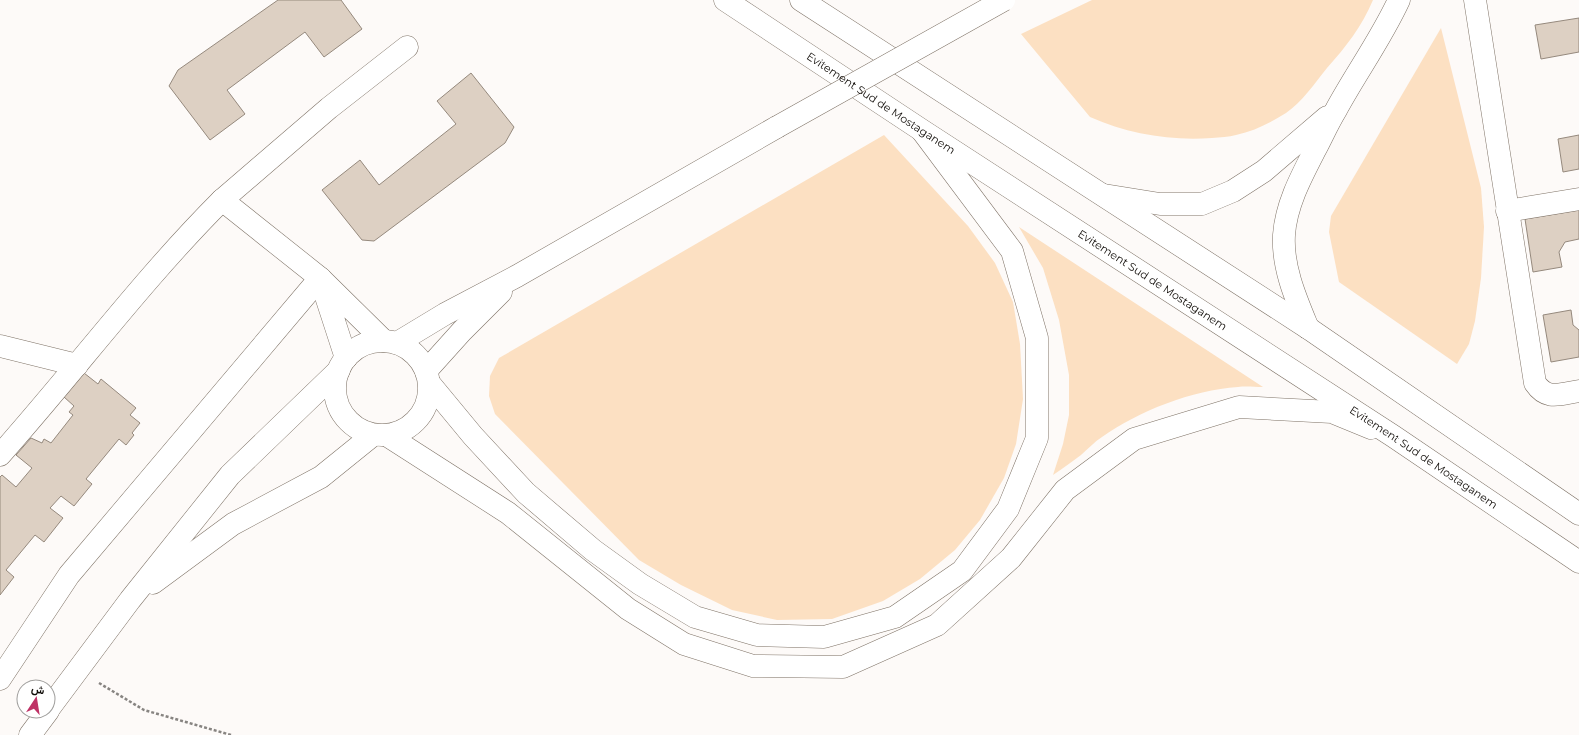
<svg xmlns="http://www.w3.org/2000/svg" width="1579" height="735" font-family="Montserrat,Vazirmatn,sans-serif">
  <style>
    .green { fill: #fce0c2 }
    .building { fill: #ddd0c3; stroke: #95897d }
    .lines { fill: none; stroke-linecap: round; stroke-linejoin: round }
    .minor-casing { stroke: #7f7367; stroke-width: 23 }
    .major-casing { stroke: #7f7367; stroke-width: 23 }
    .highway-casing { stroke: #7f7367; stroke-width: 23 }
    .path { stroke: #878481; stroke-width: 2.5; stroke-dasharray: 3 2; stroke-linecap: butt }
    .minor { stroke: #fff; stroke-width: 22 }
    .major { stroke: #fff; stroke-width: 22 }
    .highway { stroke: #fff; stroke-width: 22 }
    .major-bridge-casing { stroke: #7f7367; stroke-width: 23; stroke-linecap: butt }
    .major-bridge { stroke: #fff; stroke-width: 22 }
    .labels { text-anchor: middle; dominant-baseline: central; stroke-width: 3.5; stroke-linejoin: round; paint-order: stroke }
    .street-label { font-size: 11px; fill: #100c08; stroke: #fff }
  </style>
  <rect width="100%" height="100%" fill="#fdfaf8"/>
  <g class="green">
    <path d="M1092,0H1373C1362,26 1346,47 1327,68C1315,83 1302,102 1286,113C1270,123 1254,131 1236,135C1229,137 1220,137 1212,138C1170,141 1128,134 1090,117L1021,34Z"/>
    <path d="M1441,28L1481,188L1484,227L1481,278L1475,321L1469,344L1457,364L1339,282L1329,232L1331,216Z"/>
    <path d="M884,135L968,226L995,263L1013,302L1020,344L1023,399L1016,444L1004,478L980,520L955,550L920,579L883,601L832,619L777,620L732,610L681,585L639,560L495,414L489,396L490,376L499,358Z"/>
    <path d="M1019,227L1263,387C1254,387 1246,386 1238,387C1192,390 1139,411 1102,437C1094,442 1088,449 1081,455C1072,462 1063,468 1053,475L1063,444L1069,415V375L1059,320L1043,268Z"/>
  </g>
  <g class="building">
    <path d="M278,0H341L362,29L324,57L305,32L227,90L245,114L210,140L169,86L178,70Z"/>
    <path d="M1579,18V52L1541,59L1535,25Z"/>
    <path d="M471,73L514,127L505,143L374,241L362,240L322,190L360,160L379,185L456,124L437,101Z"/>
    <path d="M1579,135V169L1563,172L1558,139Z"/>
    <path d="M1579,210V239L1565,242L1559,252L1562,267L1533,272L1525,219Z"/>
    <path d="M1571,310L1573,325L1579,330V357L1551,362L1543,315Z"/>
    <path d="M84,373L98,384L101,379L136,408L130,415L140,423L132,433L134,435L126,445L119,439L86,479L92,484L74,506L61,496L50,508L63,518L44,542L35,535L6,570L14,577L0,595V477L2,475L16,487L32,468L16,455L31,438L42,443L44,439L51,443L73,415L69,412L74,406L64,397Z"/>
  </g>
  <g class="lines">
    <g class="minor-casing">
      <g id="minor">
        <path d="M1475,0L1535,383C1547,401 1560,394 1579,391"/>
        <path d="M1507,211L1579,199"/>
        <path d="M0,346L77,365"/>
        <path d="M346,358L320,278L384,341"/>
        <path d="M0,455C75,371 142,280 222,200"/>
        <path d="M153,583L233,524L321,477L373,435"/>
        <path d="M0,679L69,575L320,278L222,200L329,108L407,47"/>
        <path d="M48,710L130,600L230,475L339,370"/>
        <path d="M30,735L48,711"/>
      </g>
    </g>
    <g class="major-casing">
      <g id="major">
        <path d="M1104,195L1160,204H1202L1233,191L1264,171L1327,117"/>
        <path d="M1308,328C1296,299 1282,267 1284,235C1286,205 1301,177 1315,150C1322,137 1328,123 1336,110C1356,73 1381,39 1399,0"/>
        <circle cx="382" cy="388" r="47"/>
        <path d="M397,343L445,314L517,276L777,127"/>
        <path d="M426,371L462,331L501,292"/>
        <path d="M430,384L473,436L526,493L593,550L640,584L695,617L757,635L824,637L895,617L962,571L1008,509L1037,438V338L1012,251L923,132"/>
        <path d="M388,436L508,513L628,609L684,644L753,666L843,667L937,625L1011,558L1065,490L1134,439L1239,407L1332,412L1371,428"/>
      </g>
    </g>
    <g class="highway-casing">
      <g id="highway">
        <path id="s1" d="M725,0L923,131L1393,436L1579,562"/>
        <path d="M801,0L1308,328L1579,514"/>
      </g>
    </g>
    <path class="path" d="M99,683L144,710L231,735"/>
    <use href="#minor" class="minor"/>
    <use href="#major" class="major"/>
    <use href="#highway" class="highway"/>
    <g class="major-bridge-casing">
      <path id="major-bridge" d="M777,127L1004,0"/>
    </g>
    <use href="#major-bridge" class="major-bridge"/>
  </g>
  <g class="labels">
    <g class="street-label">
      <text stroke="none"><textPath href="#s1" startOffset="187">Evitement Sud de Mostaganem</textPath></text>
      <text stroke="none"><textPath href="#s1" startOffset="511">Evitement Sud de Mostaganem</textPath></text>
      <text stroke="none"><textPath href="#s1" startOffset="835">Evitement Sud de Mostaganem</textPath></text>
    </g>
  </g>
  <g transform="translate(36 699) rotate(12)"><circle r="19" fill="#ffffff" stroke="#9f9e9c"/>
  <path d="M0-3L7 15L0 10L-7 15Z" fill="#bf3266"/>
  <text y="-6" font-size="11" font-weight="bold" text-anchor="middle" fill="#100c08">ش</text>
  </g>
</svg>
